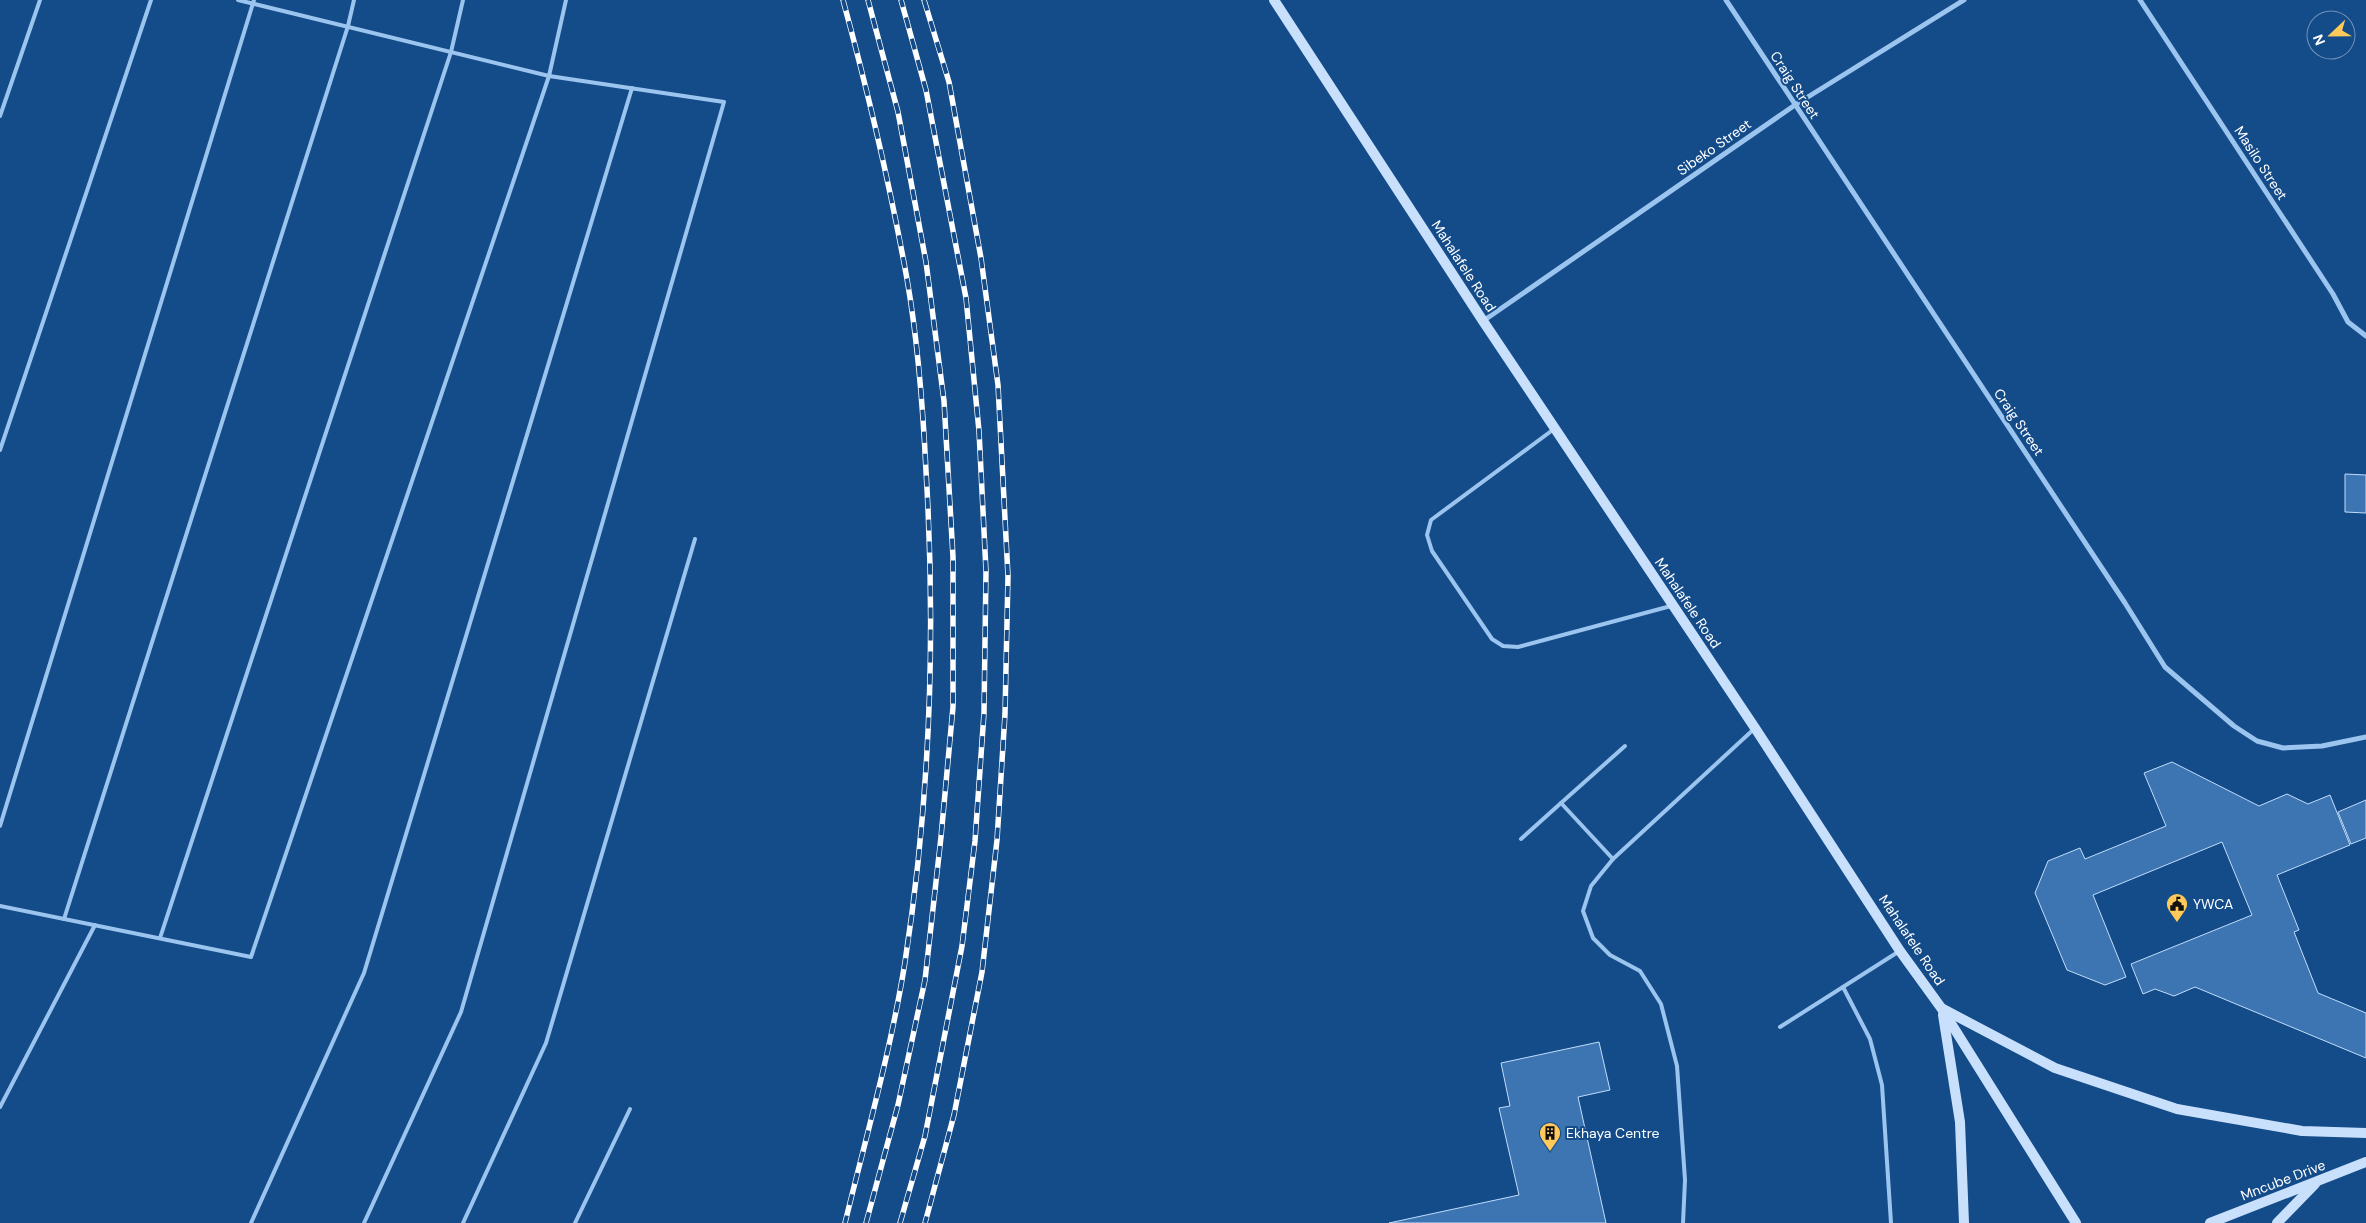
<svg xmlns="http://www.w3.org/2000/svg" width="2366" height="1223" font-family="'DM Sans',sans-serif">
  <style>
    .building { fill: #3d75b2; stroke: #c1ddfb }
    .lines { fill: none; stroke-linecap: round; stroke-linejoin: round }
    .lane { stroke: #9bc4ef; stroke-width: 4 }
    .street { stroke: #9bc4ef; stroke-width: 5 }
    .secondary { stroke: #c8e0fb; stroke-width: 10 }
    .rail-casing { stroke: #fff; stroke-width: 5.5 }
    .rail { stroke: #144b89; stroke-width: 4; stroke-dasharray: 11; stroke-linecap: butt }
    .labels { text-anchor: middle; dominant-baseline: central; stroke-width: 4; stroke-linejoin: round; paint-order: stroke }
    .street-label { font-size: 14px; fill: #fff; stroke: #144b89 }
    .poi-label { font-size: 14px; fill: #fff; stroke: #144b89; text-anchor: start }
  </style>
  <rect width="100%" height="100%" fill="#144b89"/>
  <g class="building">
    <path d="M2345,474L2366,475V513L2345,512Z"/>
    <path d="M2172,762L2259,806L2287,794L2308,804L2330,795L2350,845L2277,875L2299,930L2294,932L2318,993L2366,1013V1058L2195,987L2174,996L2155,989L2143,994L2131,964L2252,915L2222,842L2093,895L2126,977L2105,985L2067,970L2035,893L2048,861L2080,848L2085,859L2166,826L2144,773Z"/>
    <path d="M2366,800V838L2351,844L2338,812Z"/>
    <path d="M1599,1042L1610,1090L1578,1097L1606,1223H1389L1519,1195L1499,1108L1510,1106L1501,1063Z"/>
  </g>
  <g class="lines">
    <g class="lane">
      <path d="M238,0L549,76L724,102L461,1012L364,1223"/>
      <path d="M0,116L40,0"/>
      <path d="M1554,429L1431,520L1427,535L1432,551L1492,639L1503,646L1518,647L1671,606"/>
      <path d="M0,450L151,0"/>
      <path d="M0,826L254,0"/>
      <path d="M1521,839L1561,803"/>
      <path d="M1613,859L1561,803L1625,746"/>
      <path d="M0,906L251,957L549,76L566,0"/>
      <path d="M64,919L348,26L354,0"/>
      <path d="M160,938L451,52L463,0"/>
      <path d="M1843,987L1870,1039L1882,1085L1891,1223"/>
      <path d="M1780,1027L1898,952"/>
      <path d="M0,1107L95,925"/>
      <path d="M251,1223L364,973L632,88"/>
      <path d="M463,1223L546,1043L695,539"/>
      <path d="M575,1223L630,1109"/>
      <path d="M1683,1223L1685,1180L1677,1066L1661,1004L1640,971L1610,955L1593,938L1583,911L1591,886L1613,859L1754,729"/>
    </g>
    <g class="street">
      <path d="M1726,0L2125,603L2165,667L2234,726L2257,741L2283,748L2322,746L2366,737"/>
      <path d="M2140,0L2333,294L2348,322L2366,336"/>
      <path d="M1483,321L1795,105L1964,0"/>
    </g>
    <g class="secondary">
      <path d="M1274,0L1483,321L1755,728L1900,951L1942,1009L2076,1223"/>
      <path d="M1943,1009L2055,1068L2177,1109L2302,1131L2366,1133"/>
      <path d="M1943,1015L1960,1122L1964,1223"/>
      <path d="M2210,1223L2366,1162"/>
      <path d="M2277,1223L2315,1184"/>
    </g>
    <g class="rail-casing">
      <g id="rail">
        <path d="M843,0C868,92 890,185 907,279C918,342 923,408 926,471C936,635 930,800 905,962C891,1050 866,1137 845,1223"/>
        <path d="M924,0L949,82L981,258L998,385L1008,576L1005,714L997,840L982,972L954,1115L925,1223"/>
        <path d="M866,1223L898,1105L925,980L941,837L953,707V557L944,401L926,262L898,112L868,0"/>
        <path d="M900,1223L925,1136L962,946L975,841L984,713L986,571L979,431L966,298L926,90L901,0"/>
      </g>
    </g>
    <use href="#rail" class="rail"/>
  </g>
  <defs>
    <g id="civic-pin" transform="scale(1.125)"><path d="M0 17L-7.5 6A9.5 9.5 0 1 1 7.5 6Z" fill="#ffca59" stroke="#144b89"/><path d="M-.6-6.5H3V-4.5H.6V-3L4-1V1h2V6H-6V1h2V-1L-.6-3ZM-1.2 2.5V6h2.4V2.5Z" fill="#111"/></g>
    <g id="building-pin" transform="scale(1.125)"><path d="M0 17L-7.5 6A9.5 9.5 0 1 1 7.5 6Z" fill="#ffca59" stroke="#144b89"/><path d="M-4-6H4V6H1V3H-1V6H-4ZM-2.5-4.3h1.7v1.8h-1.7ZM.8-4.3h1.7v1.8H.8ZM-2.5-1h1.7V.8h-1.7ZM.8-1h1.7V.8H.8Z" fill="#111"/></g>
  </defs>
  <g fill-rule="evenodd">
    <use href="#civic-pin" x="2177" y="904"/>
    <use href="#building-pin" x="1550" y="1133"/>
  </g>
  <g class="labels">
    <g class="street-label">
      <text transform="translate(1795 85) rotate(57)">Craig Street</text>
      <text transform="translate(1714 147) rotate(-35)">Sibeko Street</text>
      <text transform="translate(2261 163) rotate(57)">Masilo Street</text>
      <text transform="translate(1464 266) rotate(57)">Mahalafele Road</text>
      <text transform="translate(2019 422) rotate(56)">Craig Street</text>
      <text transform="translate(1688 603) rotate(56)">Mahalafele Road</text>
      <text transform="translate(1912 940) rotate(56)">Mahalafele Road</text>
      <text transform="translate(2283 1180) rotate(-21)">Mncube Drive</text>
    </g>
    <g class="poi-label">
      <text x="2193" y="904">YWCA</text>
      <text x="1566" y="1133">Ekhaya Centre</text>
    </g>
  </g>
  <g transform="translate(2331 35) rotate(248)"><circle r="24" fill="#144b89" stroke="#7293b8"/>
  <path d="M0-4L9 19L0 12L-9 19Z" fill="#ffca59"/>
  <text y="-8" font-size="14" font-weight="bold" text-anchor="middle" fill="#ffffff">N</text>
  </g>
</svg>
